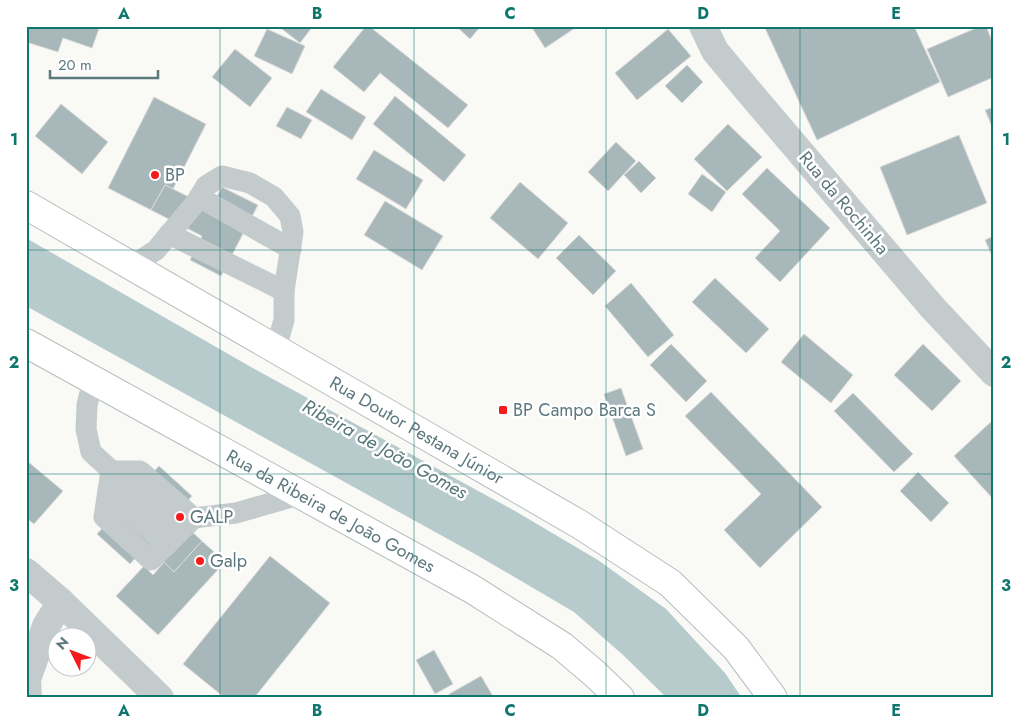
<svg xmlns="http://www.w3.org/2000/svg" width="1020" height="724" font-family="Jost,sans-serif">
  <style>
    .water { fill: #b8cbcc }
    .building { fill: #a8b7ba; stroke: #dbdad9 }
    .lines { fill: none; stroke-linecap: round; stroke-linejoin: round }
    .secondary-casing { stroke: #b4bec0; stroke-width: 30 }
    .service { stroke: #c4cbcd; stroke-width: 21 }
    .minor { stroke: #c4cbcd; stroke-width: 28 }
    .tertiary { stroke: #c4cbcd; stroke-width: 28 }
    .secondary { stroke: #fff; stroke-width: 28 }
    .grid { fill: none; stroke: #0f766e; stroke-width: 1; stroke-opacity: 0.55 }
    .poi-dot { fill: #f51a1b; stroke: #fff; stroke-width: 2 }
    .labels { text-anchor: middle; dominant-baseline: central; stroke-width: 5; stroke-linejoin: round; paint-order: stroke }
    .poi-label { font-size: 18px; fill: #5d787f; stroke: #fff; text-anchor: start }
    .street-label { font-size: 18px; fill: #5d787f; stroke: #fff }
    .water-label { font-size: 19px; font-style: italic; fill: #577677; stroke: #fff }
    .neatline { fill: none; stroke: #0f766e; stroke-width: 2 }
    .grid-label { font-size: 16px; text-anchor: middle; font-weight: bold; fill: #0f766e }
  </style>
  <rect width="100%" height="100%" fill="#f9f9f6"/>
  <path class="water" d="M26,238L251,367L515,511L598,560L666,609L725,673L742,698H667L623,655L574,612L475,554L26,306Z"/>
  <g class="building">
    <path d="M27,26H100L92,48L63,38L58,52L26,42Z"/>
    <path d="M278,26H313L300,43Z"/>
    <path d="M366,26H369L468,105L448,128L380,73L364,92L333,67Z"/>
    <path d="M456,26H481L470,39Z"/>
    <path d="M531,26H578L545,48Z"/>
    <path d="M764,26H914L940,82L817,140Z"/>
    <path d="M981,26H986L994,46V77L948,97L927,49Z"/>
    <path d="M267,29L305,46L292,74L254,56Z"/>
    <path d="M668,29L691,56L637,100L615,73Z"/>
    <path d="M235,49L272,78L250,107L212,77Z"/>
    <path d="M687,65L703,82L682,103L665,86Z"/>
    <path d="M321,89L366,117L352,140L306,112Z"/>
    <path d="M395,96L466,155L444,182L373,124Z"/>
    <path d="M154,97L206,124L173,189L165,185L151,210L108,188Z"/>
    <path d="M61,104L108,142L82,174L35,136Z"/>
    <path d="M287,107L312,120L301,139L276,126Z"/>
    <path d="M994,107V131L985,110Z"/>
    <path d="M728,124L762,157L727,191L694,159Z"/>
    <path d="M959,135L987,203L907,235L880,167Z"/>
    <path d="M616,142L636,161L608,191L588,172Z"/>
    <path d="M374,150L423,180L406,209L356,179Z"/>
    <path d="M639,161L656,178L641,193L624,175Z"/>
    <path d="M767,168L830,228L780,282L755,258L780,231L742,194Z"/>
    <path d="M702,174L726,192L712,212L688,194Z"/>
    <path d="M520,182L568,223L538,259L490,218Z"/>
    <path d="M165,185L211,208L222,187L258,205L221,276L190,260L202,236L151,210Z"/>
    <path d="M385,201L443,236L422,270L364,235Z"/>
    <path d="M579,235L616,271L593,295L556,258Z"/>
    <path d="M994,236V260L985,240Z"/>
    <path d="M715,278L769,329L746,353L692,302Z"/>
    <path d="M631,283L674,335L648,357L605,306Z"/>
    <path d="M804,334L853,375L831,403L781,362Z"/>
    <path d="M671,344L707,381L686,402L650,365Z"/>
    <path d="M923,344L961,381L932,411L894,375Z"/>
    <path d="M621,388L643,449L626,456L604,394Z"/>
    <path d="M711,392L822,507L760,568L724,530L761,494L685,416Z"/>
    <path d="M853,393L913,454L894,472L834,411Z"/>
    <path d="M994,419V500L954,456Z"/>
    <path d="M26,460L63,491L34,524L26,518Z"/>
    <path d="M159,466L192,496L175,516L202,541L174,572L146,546L130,564L97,534Z"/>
    <path d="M918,472L949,503L931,522L900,491Z"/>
    <path d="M202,541L225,562L158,635L116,596L144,566L153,575L164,562L174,572Z"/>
    <path d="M270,556L330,603L254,698H225L183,664Z"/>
    <path d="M434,650L453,684L435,694L416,660Z"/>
    <path d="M481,676L494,698H451L449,694Z"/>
  </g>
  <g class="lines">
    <g class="secondary-casing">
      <g id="secondary">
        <path id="s1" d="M26,205L579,524L670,583L736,648L773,698"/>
        <path id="s2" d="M26,343L472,589L562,646L595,674L620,698"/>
      </g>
    </g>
    <g class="service">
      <path d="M199,197L291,249"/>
      <path d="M169,234L284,291"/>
      <path d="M132,266L156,250L197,201L206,186L222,176L250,183L274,197L290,216L293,232L284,291V320L276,348"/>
      <path d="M93,380L87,405L86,429L91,452L167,521L236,513L302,494"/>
      <path d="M111,471H140L194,518L151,560L104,517Z"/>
      <path d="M113,478L118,502L167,545"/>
    </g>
    <g class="minor">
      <path d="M26,572L61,602L160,698"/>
      <path d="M28,698L27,679L46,626L61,602"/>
    </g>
    <path class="tertiary" d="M703,26L715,51L750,93L932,307L994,373"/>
    <use href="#secondary" class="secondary"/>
  </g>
  <path class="grid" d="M220,26V698M414,26V698M606,26V698M800,26V698M26,250H994M26,474H994"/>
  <g class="poi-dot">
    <circle cx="155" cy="175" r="5"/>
    <rect x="498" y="405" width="10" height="10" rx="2.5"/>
    <circle cx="180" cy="517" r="5"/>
    <circle cx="200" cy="561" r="5"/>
  </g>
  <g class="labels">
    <g class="poi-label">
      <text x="165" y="175">BP</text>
      <text x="513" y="410">BP Campo Barca S</text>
      <text x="190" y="517">GALP</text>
      <text x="210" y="561">Galp</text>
    </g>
    <g class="street-label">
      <text transform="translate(844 203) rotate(50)">Rua da Rochinha</text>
      <text stroke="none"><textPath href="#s1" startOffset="451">Rua Doutor Pestana Júnior</textPath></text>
      <text stroke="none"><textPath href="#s2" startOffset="348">Rua da Ribeira de João Gomes</textPath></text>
    </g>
    <g class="water-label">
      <text transform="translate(385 449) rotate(29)">Ribeira de João Gomes</text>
    </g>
  </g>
  <rect width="1020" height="724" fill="none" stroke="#ffffff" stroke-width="55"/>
  <g transform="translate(72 652) rotate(312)"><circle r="24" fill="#ffffff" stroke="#bec9cc"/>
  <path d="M0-4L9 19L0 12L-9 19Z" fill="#f51a1b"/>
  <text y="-8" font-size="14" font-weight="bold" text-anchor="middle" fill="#5d787f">N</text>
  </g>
  <path d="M50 70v8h108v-8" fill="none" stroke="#5d787f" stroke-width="2.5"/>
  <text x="58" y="70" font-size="15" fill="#5d787f" stroke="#ffffff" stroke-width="4" paint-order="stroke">20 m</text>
  <rect x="28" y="28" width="964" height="668" class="neatline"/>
  <g class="grid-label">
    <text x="124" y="19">A</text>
    <text x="317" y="19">B</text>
    <text x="510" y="19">C</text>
    <text x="703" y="19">D</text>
    <text x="896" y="19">E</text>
    <text x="14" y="145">1</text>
    <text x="1006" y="145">1</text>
    <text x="14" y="368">2</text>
    <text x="1006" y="368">2</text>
    <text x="14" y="591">3</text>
    <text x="1006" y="591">3</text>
    <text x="124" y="716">A</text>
    <text x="317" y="716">B</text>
    <text x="510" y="716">C</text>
    <text x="703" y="716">D</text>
    <text x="896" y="716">E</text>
  </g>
</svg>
